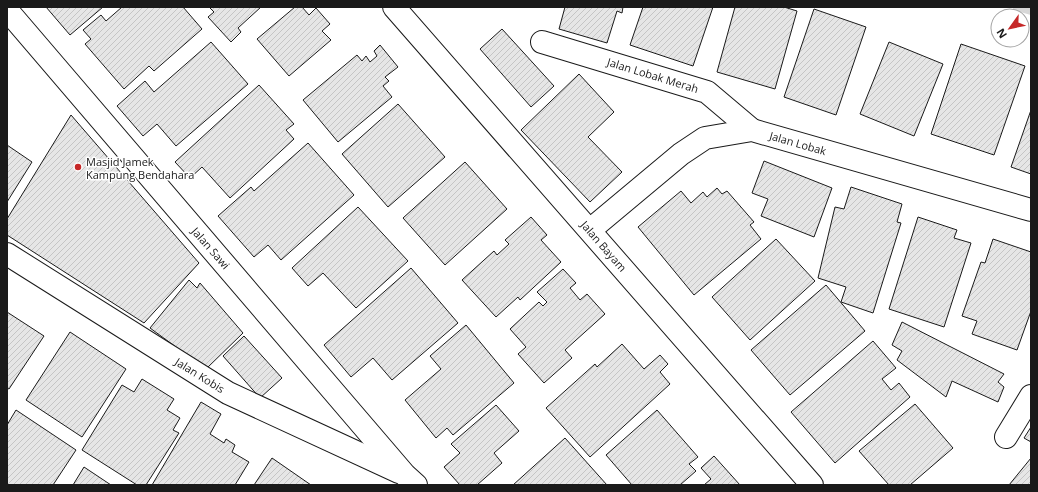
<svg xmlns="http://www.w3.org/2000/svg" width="1038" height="492" font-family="'Open Sans',sans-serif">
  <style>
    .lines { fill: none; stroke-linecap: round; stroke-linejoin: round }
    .stream { stroke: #d7d7d7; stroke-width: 8 }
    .building { fill: url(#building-hatch); stroke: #1a1a1a }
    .minor-casing { stroke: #1a1a1a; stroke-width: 24 }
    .minor { stroke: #fff; stroke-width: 22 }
    .poi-dot { fill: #c62828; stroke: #fff; stroke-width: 1.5 }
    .labels { text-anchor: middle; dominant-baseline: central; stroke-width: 3; stroke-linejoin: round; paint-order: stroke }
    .street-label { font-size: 11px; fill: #1a1a1a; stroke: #fff }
    .poi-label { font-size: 11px; fill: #1a1a1a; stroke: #fff; text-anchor: start }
  </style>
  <defs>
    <pattern id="building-hatch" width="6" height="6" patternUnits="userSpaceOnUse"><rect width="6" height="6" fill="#e6e6e6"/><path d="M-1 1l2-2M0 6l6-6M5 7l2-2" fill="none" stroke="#c5c5c5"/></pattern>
  </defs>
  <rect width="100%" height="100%" fill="#fff"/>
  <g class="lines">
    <path class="stream" d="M1017,7L1031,11"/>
  </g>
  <g class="building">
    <path d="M46,7H103L70,35Z"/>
    <path d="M122,7H183L202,29L154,71L149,66L124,89L85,44L91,39L83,30L101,15L106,21Z"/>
    <path d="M209,7H261L238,28L241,32L231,42L208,17L214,12Z"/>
    <path d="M295,7H302L309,15L316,8L330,24L322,31L331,40L289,76L257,39Z"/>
    <path d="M565,7H623L622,13L617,11L607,43L559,29Z"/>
    <path d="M643,7H713L693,66L630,45Z"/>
    <path d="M735,7H784L797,11L775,89L717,72Z"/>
    <path d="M814,9L866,27L836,115L784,97Z"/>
    <path d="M502,29L554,86L531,107L480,49Z"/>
    <path d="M211,42L248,84L176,146L157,124L143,136L117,106L145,81L154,92Z"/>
    <path d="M889,42L943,64L914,136L860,114Z"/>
    <path d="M961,44L1025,66L994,155L931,134Z"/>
    <path d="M380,45L398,67L385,77L389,81L383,86L392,97L338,142L303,100L357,55L362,61L366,56L370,62L377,56L374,51Z"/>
    <path d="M579,74L614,112L588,137L622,172L590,202L521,130Z"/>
    <path d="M259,85L294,124L286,130L294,139L230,198L202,167L190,178L175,162Z"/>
    <path d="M398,104L445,157L388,207L342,154Z"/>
    <path d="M1031,110V174L1011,167Z"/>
    <path d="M71,115L199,263L144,323L7,235V219Z"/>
    <path d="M308,143L354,195L281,260L268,245L254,257L218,216L251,187L254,191Z"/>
    <path d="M7,145L32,162L7,202Z"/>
    <path d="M764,161L832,188L814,237L761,216L768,199L752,193Z"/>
    <path d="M465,162L507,209L445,265L403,218Z"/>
    <path d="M851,187L902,204L897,222L901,223L873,313L841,302L846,287L818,278L835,207L844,209Z"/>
    <path d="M717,188L722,194L727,191L754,222L750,225L761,239L694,295L638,227L681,191L691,203L703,192L707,197Z"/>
    <path d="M358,207L408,261L356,308L323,273L308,286L292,268Z"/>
    <path d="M531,217L547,235L541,240L561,262L520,300L518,297L496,317L462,280L494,251L497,255L509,244L505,240Z"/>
    <path d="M918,217L957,230L954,238L971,243L944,327L889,309Z"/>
    <path d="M776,239L815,281L750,340L712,297Z"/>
    <path d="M993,239L1031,252V311L1017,350L972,334L977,321L962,316L981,262L985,263Z"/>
    <path d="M411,268L458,323L392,380L373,358L351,377L324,345Z"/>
    <path d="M563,269L576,283L570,288L580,300L587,294L605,314L565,350L572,358L544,383L518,354L526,347L510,329L539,302L543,306L547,302L537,292Z"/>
    <path d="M189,280L197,288L200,283L243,333L206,369L150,328Z"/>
    <path d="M826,285L865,331L790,395L751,350Z"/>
    <path d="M7,312L44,336L9,389L7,388Z"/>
    <path d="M902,322L1004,374L998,382L1004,387L998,402L952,381L946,397L897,360L902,351L892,345Z"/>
    <path d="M466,325L514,383L453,435L447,428L436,438L405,400L441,369L430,356Z"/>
    <path d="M70,332L126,369L82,437L26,400Z"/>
    <path d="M244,336L282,378L260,398L223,356Z"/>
    <path d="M873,341L896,368L882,379L891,390L899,383L910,397L835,463L791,412Z"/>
    <path d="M622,344L644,369L660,355L668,364L660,372L670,384L590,457L546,408L595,364L597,367Z"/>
    <path d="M142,379L174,399L167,410L180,418L173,430L179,433L146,485H137L82,450L122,385L134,392Z"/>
    <path d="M201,402L221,414L210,434L224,443L226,439L235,445L232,452L249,462L235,485H152Z"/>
    <path d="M915,404L953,448L910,485H889L859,451Z"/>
    <path d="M496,405L519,431L494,453L502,463L477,485H460L444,467L460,453L451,444Z"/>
    <path d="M16,410L76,450L53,485H7V425Z"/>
    <path d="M657,410L698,457L689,464L696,471L680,485H632L606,455Z"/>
    <path d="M1031,427V442L1024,438Z"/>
    <path d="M565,438L607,485H513Z"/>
    <path d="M714,456L740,485H704L711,479L701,468Z"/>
    <path d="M272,458L311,485H254Z"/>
    <path d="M1031,458V485H1009Z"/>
    <path d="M84,467L111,485H73Z"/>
  </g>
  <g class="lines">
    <g class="minor-casing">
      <g id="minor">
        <path d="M394,7L812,485"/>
        <path d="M7,10L405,475L416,485"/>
        <path d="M542,42L707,92L752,130"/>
        <path d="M590,230L681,154L705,138L752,130L1031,210"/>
        <path d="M7,254L228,393L399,472"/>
        <path d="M1006,437L1031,396"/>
      </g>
    </g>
    <use href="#minor" class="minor"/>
  </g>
  <circle class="poi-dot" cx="78" cy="167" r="4"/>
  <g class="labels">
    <g class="street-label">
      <text transform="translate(653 75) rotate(17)">Jalan Lobak Merah</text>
      <text transform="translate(798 143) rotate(16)">Jalan Lobak</text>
      <text transform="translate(604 246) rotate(49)">Jalan Bayam</text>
      <text transform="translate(211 248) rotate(49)">Jalan Sawi</text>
      <text transform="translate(200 375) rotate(32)">Jalan Kobis</text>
    </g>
    <g class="poi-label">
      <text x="86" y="161">Masjid Jamek<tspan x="86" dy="13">Kampung Bendahara</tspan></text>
    </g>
  </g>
  <rect width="1038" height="492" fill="none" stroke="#1a1a1a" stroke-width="16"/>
  <g transform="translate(1010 28) rotate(237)"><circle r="19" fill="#ffffff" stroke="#a3a3a3"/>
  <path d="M0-3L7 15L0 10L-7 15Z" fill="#c62828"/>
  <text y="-6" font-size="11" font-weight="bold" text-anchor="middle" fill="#1a1a1a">N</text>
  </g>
</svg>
